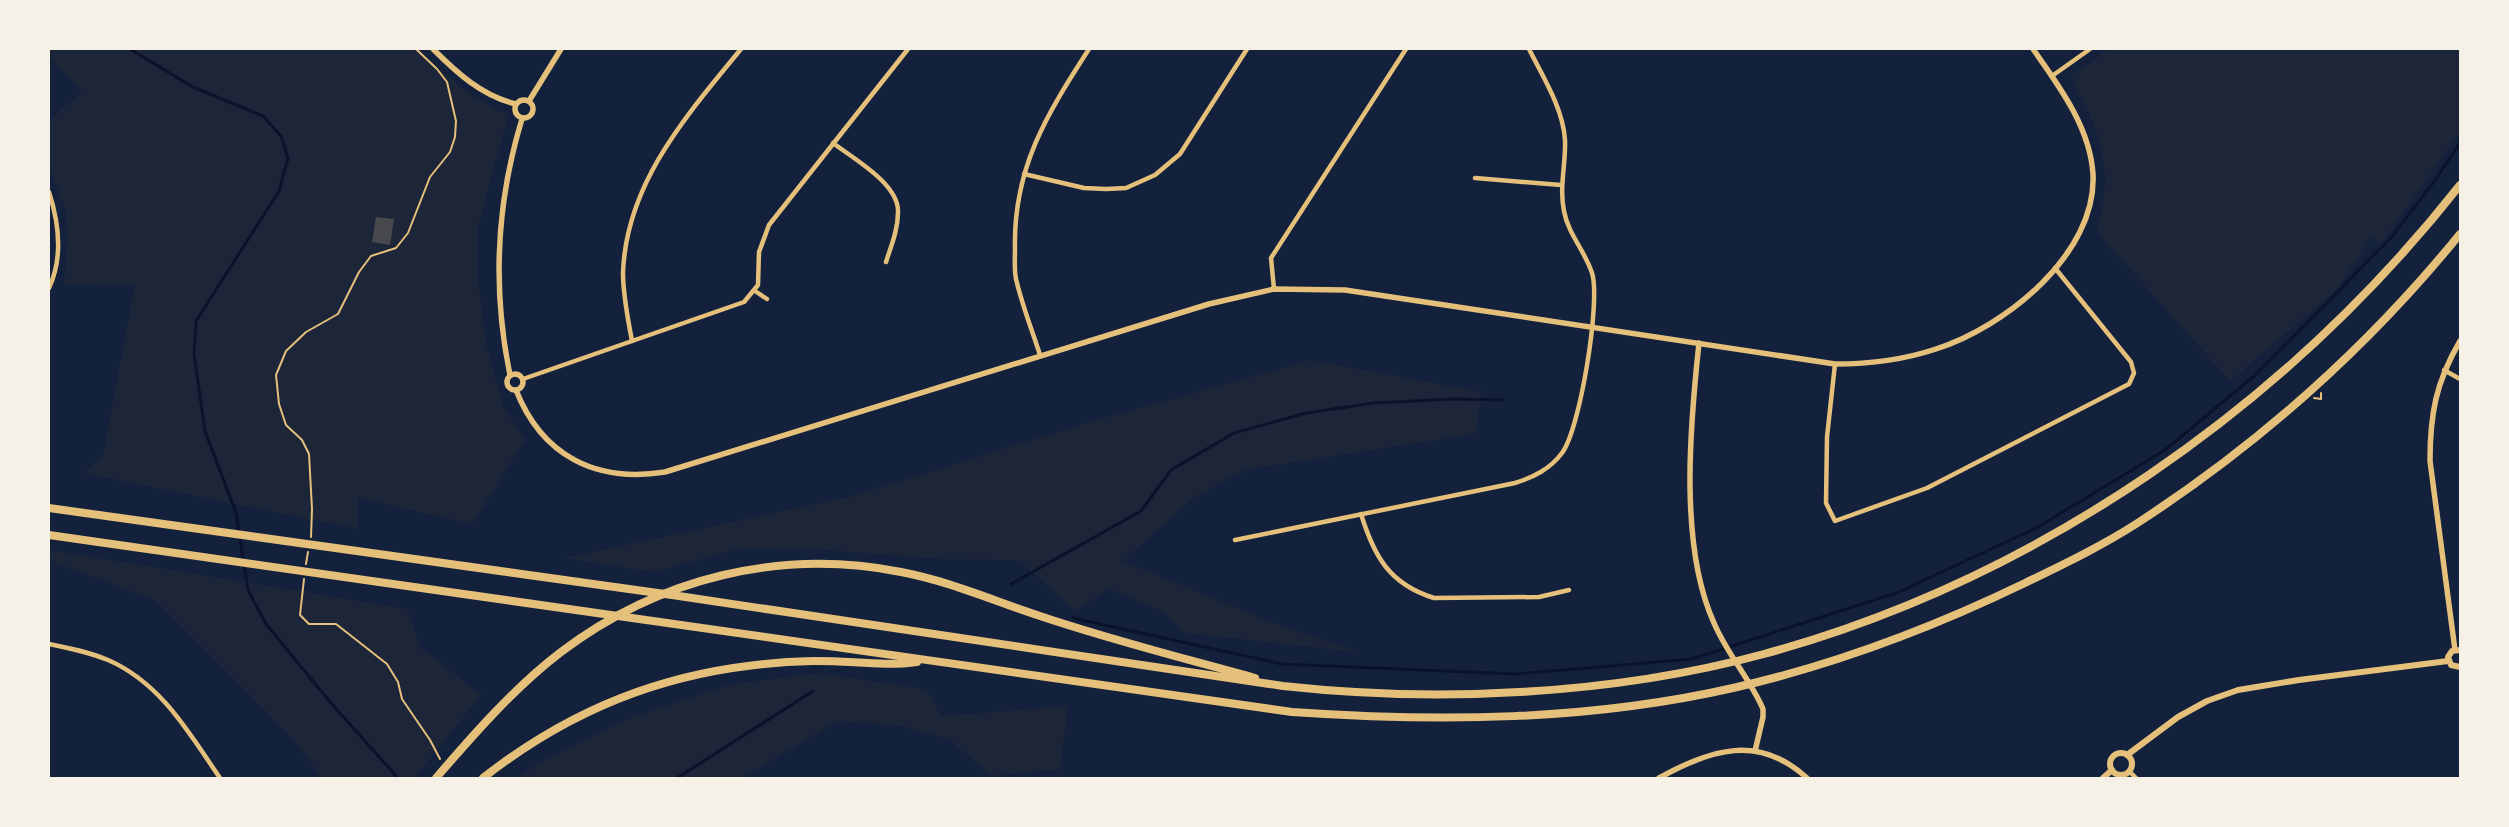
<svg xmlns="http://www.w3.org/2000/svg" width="2509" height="827" font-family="Poppins,sans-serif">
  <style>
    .green { fill: #1d2539 }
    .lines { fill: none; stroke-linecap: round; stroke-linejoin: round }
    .stream { stroke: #0b132b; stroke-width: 3 }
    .building { fill: #48494c }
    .path { stroke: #e5c07b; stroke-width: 2 }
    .minor { stroke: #e5c07b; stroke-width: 4.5 }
    .tertiary { stroke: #e5c07b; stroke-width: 5.5 }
    .secondary { stroke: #e5c07b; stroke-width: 6 }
    .motorway { stroke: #e5c07b; stroke-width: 8 }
  </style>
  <rect width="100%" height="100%" fill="#14213d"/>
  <g class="green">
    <path d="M49,49H416L466,91L508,116L478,227V276L485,340L503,406L525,440L472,524L358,498V529L83,473L103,455L135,285L64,284L68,238L65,209L49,168V121L82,91L49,57Z"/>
    <path d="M2106,49H2460V132L2381,244L2372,237L2336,290L2230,381L2096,231C2111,188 2106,151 2088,111C2082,99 2075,88 2071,76L2092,62Z"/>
    <path d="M1311,360L1482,392L1475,434L1245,470L1193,498L1123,561L1279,625L1358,652L1184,633L1164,612L1109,589L1075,611L1019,560L940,559L812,549L742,548L653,572L565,558L853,496L1086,423Z"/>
    <path d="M49,550L408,609L420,647L481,695L414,778H322L295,741L156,601L49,560Z"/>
    <path d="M819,673L926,689L941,716L1068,706L1060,769L992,776L950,740L903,726L838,721L742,778H518L536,764L632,717L728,685Z"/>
  </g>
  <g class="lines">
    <g class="stream">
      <path d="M130,49L193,87L263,116L281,136L288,158L279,191L196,321L194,354L205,431L236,513L248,590L266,624L330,702L398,778"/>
      <path d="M1011,584L1141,511L1171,470L1234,433L1306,413L1374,403L1453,399L1503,400"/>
      <path d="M1073,618L1282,664L1515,674L1692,659L1899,592L2038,527L2165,450L2254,376L2390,239L2433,183L2460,143"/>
      <path d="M677,778L813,691"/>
    </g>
  </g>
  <path class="building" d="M376,217L394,219L390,245L372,242Z"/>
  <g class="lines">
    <g class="path">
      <path d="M2314,398L2321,399V393"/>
      <path d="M311,537L312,509L309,454L302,440L286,425L279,404L276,375L286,351L306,332L338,314L359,272L371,256L396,248L408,233L430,177L450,152L455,137L456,121L447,82L437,69L416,49"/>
      <path d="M306,564L308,552"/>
      <path d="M304,579L300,615L309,624H336L387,664L398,682L402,699L430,740L440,759"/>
    </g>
    <g class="minor">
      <path d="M2052,76L2090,49"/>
      <path d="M833,143C854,159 899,184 898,212C898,230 891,246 886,262"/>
      <path d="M1024,174L1084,188L1106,189L1126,188L1155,175L1180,154L1247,49"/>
      <path d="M1475,178L1561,185"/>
      <path d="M49,192C59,223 63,258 49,288"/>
      <path d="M1274,289L1271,258L1406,49"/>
      <path d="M755,291L767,299"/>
      <path d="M632,341C628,319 623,296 623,273C626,183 687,115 741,49"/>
      <path d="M1040,355C1032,330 1022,305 1016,279C1014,269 1015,258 1015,249C1013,168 1047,114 1089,49"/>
      <path d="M1835,364L1827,437L1826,503L1835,521L1927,488L2129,384L2134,373L2131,362L2055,268"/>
      <path d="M2444,370L2460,379"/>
      <path d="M523,379L744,302L758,285L759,252L769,225L908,49"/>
      <path d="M1361,514C1374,556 1389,584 1434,598L1539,597L1569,590"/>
      <path d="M1235,540L1515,483C1534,477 1550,469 1562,453C1580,430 1601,300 1592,273C1585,251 1568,234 1564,211C1559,187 1566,164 1565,140C1563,108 1543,77 1529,49"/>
      <path d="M49,644C69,648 89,652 108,660C161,683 189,733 220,778"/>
      <path d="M2129,771L2136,778"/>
    </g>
    <g class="tertiary">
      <path d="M433,49C457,73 482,96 516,104"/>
      <circle cx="524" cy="109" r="9"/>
      <path d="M529,101L561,49"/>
      <path d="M1699,343C1690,426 1679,546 1714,623C1727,654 1750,679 1763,709V717L1755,751"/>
      <circle cx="515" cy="382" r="8"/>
      <path d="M510,375C492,288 496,204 522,119"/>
      <path d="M516,390C542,456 596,483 665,472L1209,304L1274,289L1345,290L1835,364C1869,364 1903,360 1936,349C2005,327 2097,254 2093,174C2090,127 2059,86 2033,49"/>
      <path d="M2455,650L2430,461C2430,414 2436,382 2460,341"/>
      <path d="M1659,778C1711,749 1759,734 1807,778"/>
    </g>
    <g class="secondary">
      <path d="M2460,650L2452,651L2448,657L2451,665L2460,667"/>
      <circle cx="2121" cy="764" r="11"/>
      <path d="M2127,755L2178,717L2207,701L2238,690L2299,680L2448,661"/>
      <path d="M2103,778L2112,770"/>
    </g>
    <g class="motorway">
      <path d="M49,508L672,595L1283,686C1438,703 1613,695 1764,654C2038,579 2285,407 2460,185"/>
      <path d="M49,535L1292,712C1439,722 1588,721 1733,688C1834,665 1932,628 2025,583C2062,565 2100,547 2136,524C2258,445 2368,347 2460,234"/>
      <path d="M436,778C474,734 515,687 561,652C659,578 780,548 901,572C949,581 994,601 1040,616C1111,640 1183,658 1255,678"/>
      <path d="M483,778C581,701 687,664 812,661C847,660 882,667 917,662"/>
    </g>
  </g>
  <rect width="2509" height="827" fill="none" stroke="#f6f1e7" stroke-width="100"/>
</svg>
